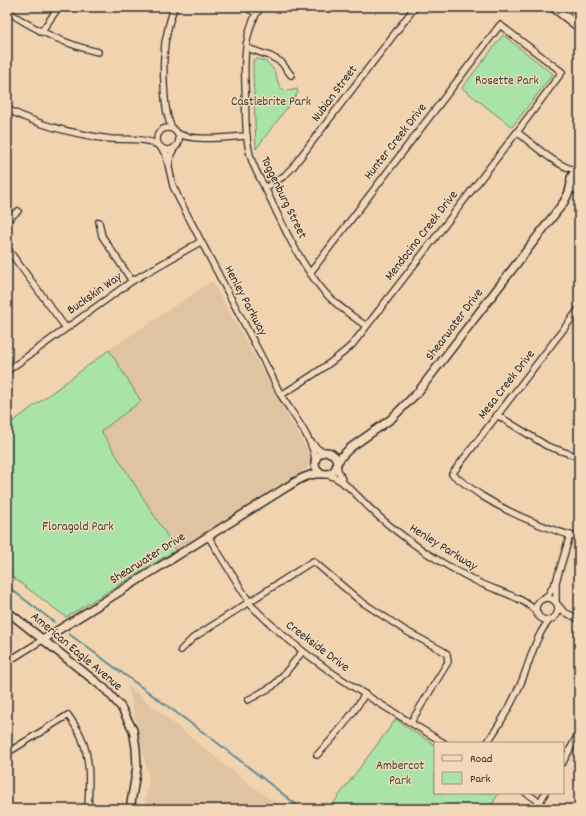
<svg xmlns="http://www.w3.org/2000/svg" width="586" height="816" font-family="Dekko,sans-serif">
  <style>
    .built { fill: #e0c4a1 }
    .green { fill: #aae3a7; stroke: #6a8769 }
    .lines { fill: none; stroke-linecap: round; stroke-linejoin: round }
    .stream { stroke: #5d8c96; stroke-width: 2 }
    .minor-casing { stroke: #2b2b2b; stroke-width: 8 }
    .tertiary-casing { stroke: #2b2b2b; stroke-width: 10 }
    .secondary-casing { stroke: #2b2b2b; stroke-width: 11 }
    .minor { stroke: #f4d8ba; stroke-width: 5.5 }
    .tertiary { stroke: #f4d8ba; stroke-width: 7 }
    .secondary { stroke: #f4d8ba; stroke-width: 8 }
    .labels { text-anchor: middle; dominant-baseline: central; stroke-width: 3; stroke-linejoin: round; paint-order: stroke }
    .park-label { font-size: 13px; fill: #3e473e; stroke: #f4d8ba }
    .street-label { font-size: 13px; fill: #2b2b2b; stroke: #f4d8ba }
  </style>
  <rect width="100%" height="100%" fill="#f1d3b0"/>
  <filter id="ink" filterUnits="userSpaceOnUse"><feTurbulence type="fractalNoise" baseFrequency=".025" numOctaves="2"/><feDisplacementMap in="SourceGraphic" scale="8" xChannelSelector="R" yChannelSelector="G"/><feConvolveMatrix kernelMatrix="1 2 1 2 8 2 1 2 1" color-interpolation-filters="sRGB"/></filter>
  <g filter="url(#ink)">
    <g class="built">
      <path d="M212,281L310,455L312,459L310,465L305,470L176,550L101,431L140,401L109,350Z"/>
      <path d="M128,686L226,766L283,809H144L149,779Z"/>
    </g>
    <g class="green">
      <path d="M503,35L553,74L512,127L462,88Z"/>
      <path d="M257,59C264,60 269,63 273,69C281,81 274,95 297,89L298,93L256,149L253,71V60Z"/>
      <path d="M109,350L141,401L101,431L176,550L66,617L7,573V426Z"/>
      <path d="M396,719L405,726L435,745V793H499L489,809H329Z"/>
    </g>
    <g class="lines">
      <g class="stream">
        <path d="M7,586L54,622"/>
        <path d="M69,634L215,741L302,809"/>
      </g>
      <g class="minor-casing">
        <g id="minor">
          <path d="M174,7C170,19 167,31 165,43C163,61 162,118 174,130"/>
          <path d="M245,7L256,13"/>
          <path d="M261,7C245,27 244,58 245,83C246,106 244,140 252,161C256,173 263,183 268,194C283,226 299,261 322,289C334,304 351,315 366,326"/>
          <path d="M7,11C35,30 64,44 98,52"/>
          <path d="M41,32L59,7"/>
          <path d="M247,48L270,56L281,62L291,75"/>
          <path d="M7,109C32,122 59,130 86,135C94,137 102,138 111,139C125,140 146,137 159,146"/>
          <circle cx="168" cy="139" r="11"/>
          <path d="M517,132C532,143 560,170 578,170"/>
          <path d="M177,133C192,142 229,137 247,136"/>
          <path d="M161,148L166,155L173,186L179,199L267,367C272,376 276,386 281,395C292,414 315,441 315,462"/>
          <path d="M169,165L171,154L175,147"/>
          <path d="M265,188L284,176L292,168L415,7"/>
          <path d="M7,220L18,211"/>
          <path d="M99,222L102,236L132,281"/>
          <path d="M7,248L66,328"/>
          <path d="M579,309L452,474C462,482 472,489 482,496C512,515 545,528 579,538"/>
          <path d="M7,371L132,281L200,242"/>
          <path d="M281,395C306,380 330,365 352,345L517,132L562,72L500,25L310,273"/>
          <path d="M497,415L547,446L579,457"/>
          <path d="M311,442L319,450L327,452"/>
          <path d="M337,465L338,470L344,484"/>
          <path d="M325,474C345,478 360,500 375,513C390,527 408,540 425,552C442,563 460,573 478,582C496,591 525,597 537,613"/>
          <path d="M208,536L248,600V602C305,662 374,700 444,743"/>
          <circle cx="547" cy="609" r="11"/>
          <path d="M543,599L549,594L554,584"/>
          <path d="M556,602V582L570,535"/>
          <path d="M558,605L564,612L579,619"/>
          <path d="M181,650L193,638L313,561L359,600L406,631L443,651L447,654L448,662L411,722"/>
          <path d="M7,662L44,639"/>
          <path d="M248,700L273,686L286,672L302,652"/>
          <path d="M487,743C500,724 512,704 521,683C529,665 536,632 551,619"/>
          <path d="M7,753L68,715C72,721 77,728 81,736C91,760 89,784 88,809"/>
          <path d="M317,755C336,736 351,717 365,694"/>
          <path d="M563,762L579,733"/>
          <path d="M526,793L540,802"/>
          <path d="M536,809L545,793"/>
        </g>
      </g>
      <g class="tertiary-casing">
        <g id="tertiary">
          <path d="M579,170C571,173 569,180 572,187L579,191"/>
          <circle cx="326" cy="463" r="11"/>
          <path d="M337,463L342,456L350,448L391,419L418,392L564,202L569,192L571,184"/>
          <path d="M7,611L105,689L121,707L133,730L136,748L137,767L130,809"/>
          <path d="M44,639L274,495C288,487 307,471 323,474"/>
        </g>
      </g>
      <g class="secondary-casing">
        <g id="secondary">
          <path d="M553,7L579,27"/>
          <path d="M568,7L579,15"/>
        </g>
      </g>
      <use href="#minor" class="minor"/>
      <use href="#tertiary" class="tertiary"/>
      <use href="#secondary" class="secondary"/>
    </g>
  </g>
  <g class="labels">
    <g class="park-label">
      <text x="507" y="81">Rosette Park</text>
      <text x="271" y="102">Castlebrite Park</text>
      <text x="78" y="527">Floragold Park</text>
      <text x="400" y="766">Ambercot<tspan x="400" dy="15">Park</tspan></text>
    </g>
    <g class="street-label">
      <text transform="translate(335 94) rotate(-53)">Nubian Street</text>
      <text transform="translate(396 142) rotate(-52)">Hunter Creek Drive</text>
      <text transform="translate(283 198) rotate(64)">Toggenburg Street</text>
      <text transform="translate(422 236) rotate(-52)">Mendocino Creek Drive</text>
      <text transform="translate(95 294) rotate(-35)">Buckskin Way</text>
      <text transform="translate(245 301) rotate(62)">Henley Parkway</text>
      <text transform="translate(455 325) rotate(-53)">Shearwater Drive</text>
      <text transform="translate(507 385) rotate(-52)">Mesa Creek Drive</text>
      <text transform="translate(443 548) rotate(32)">Henley Parkway</text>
      <text transform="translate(148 559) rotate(-32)">Shearwater Drive</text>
      <text transform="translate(317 647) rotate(37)">Creekside Drive</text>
      <text transform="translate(76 652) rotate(40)">American Eagle Avenue</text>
    </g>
  </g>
  <rect width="586" height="816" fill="none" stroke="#f4d8ba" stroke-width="24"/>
  <rect x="12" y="12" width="562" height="792" fill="none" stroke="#2b2b2b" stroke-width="1.5" filter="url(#ink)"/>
  <rect x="434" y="742" width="130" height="52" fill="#f4d8ba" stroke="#a49381"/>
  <rect x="442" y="755" width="20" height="6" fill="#f4d8ba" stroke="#a49381"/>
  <text x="470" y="762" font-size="12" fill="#2b2b2b">Road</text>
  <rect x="442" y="772" width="20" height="12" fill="#aae3a7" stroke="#a49381"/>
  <text x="470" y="782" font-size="12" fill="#2b2b2b">Park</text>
</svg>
